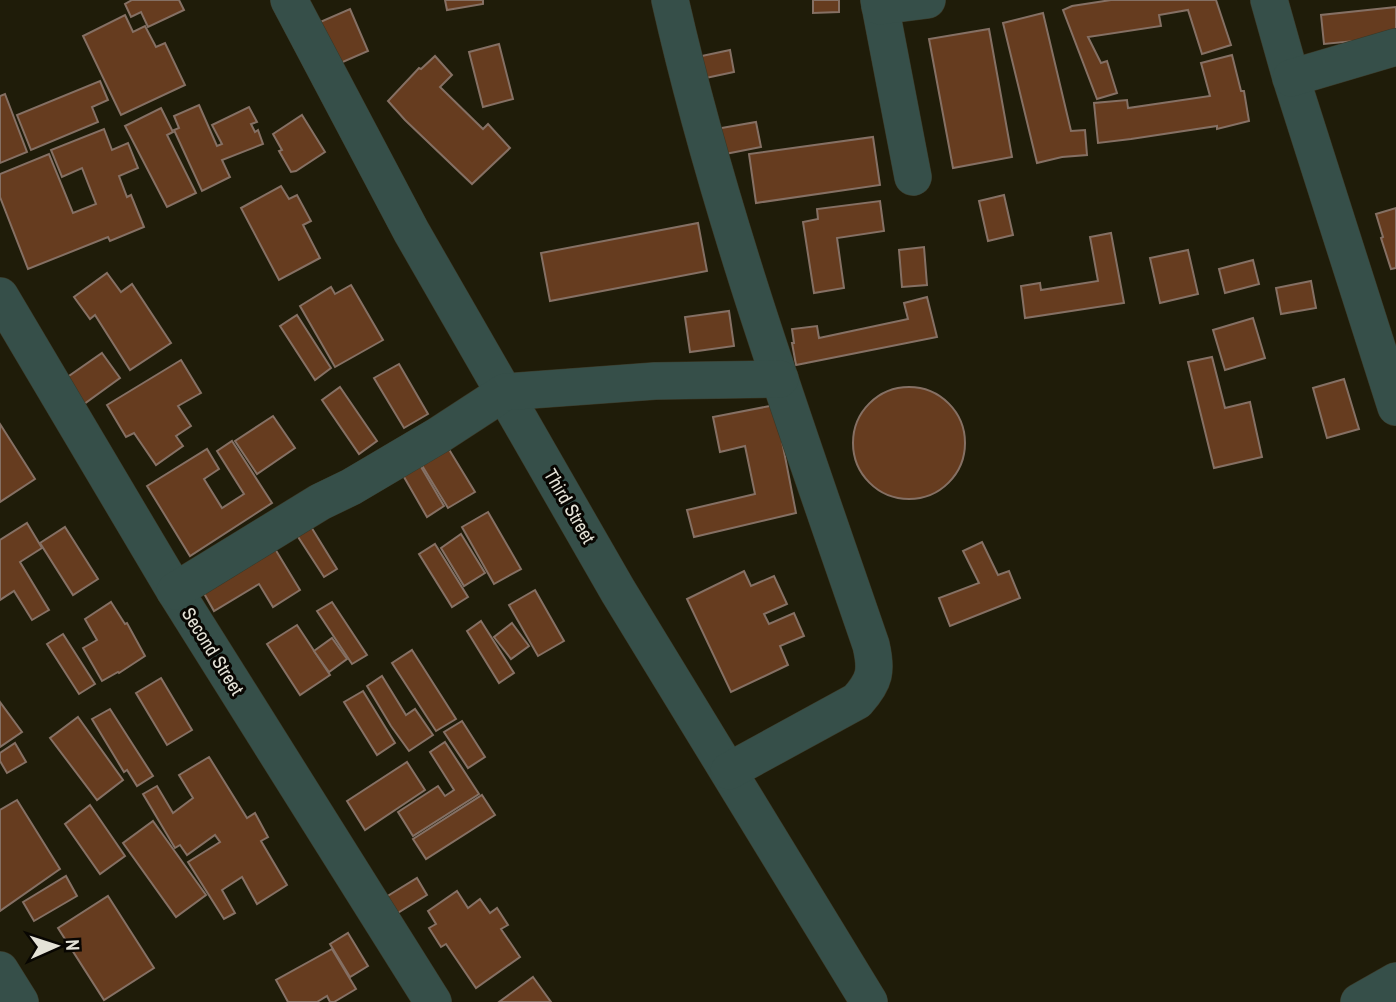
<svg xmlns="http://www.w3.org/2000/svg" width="1396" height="1002" font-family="'Archivo Narrow',sans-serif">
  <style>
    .building { fill: #663c1f; stroke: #857064; stroke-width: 2 }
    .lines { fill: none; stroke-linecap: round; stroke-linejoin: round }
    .minor-casing { stroke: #3b3826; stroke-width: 38 }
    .minor { stroke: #364f49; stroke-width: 37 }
    .labels { text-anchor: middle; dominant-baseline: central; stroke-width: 6; stroke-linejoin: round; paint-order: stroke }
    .street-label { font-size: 19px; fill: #e4e2d7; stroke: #080602 }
  </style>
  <rect width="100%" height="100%" fill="#1f1c09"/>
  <g class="building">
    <path d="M132,0H179L184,10L148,27L141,12L131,17L125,4Z"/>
    <path d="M445,0H483V4L447,10Z"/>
    <path d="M813,0H839V12L813,13Z"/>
    <path d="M1111,0H1216L1231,45L1202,54L1188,10L1159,15L1161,26L1088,37L1101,63L1107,61L1117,93L1097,99L1063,10L1072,6Z"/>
    <path d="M1396,7V37L1324,44L1321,15Z"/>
    <path d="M350,9L368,51L329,68L311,26Z"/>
    <path d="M1043,13L1071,131L1085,130L1087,155L1062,157L1037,163L1003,23Z"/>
    <path d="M125,15L133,32L145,26L156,47L165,43L185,85L121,115L83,36Z"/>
    <path d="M989,29L1012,157L953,168L929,39Z"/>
    <path d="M499,44L513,99L483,107L469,52Z"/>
    <path d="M730,50L734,72L701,79L697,57Z"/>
    <path d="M1232,55L1241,91H1244L1249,121L1217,129V126L1131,139L1098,143L1094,103L1127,100L1128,108L1210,96L1201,63Z"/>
    <path d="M435,56L452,75L440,87L483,129L488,124L510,148L472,184L405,120L388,101L419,68L421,69Z"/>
    <path d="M100,81L108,100L92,107L98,122L31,150L17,115Z"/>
    <path d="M5,94L27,152L0,163V96Z"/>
    <path d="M199,105L217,146L222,144L212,125L249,107L257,122L251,124L255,132L258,130L263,144L222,160L230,177L202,191L174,130L179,128L174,116Z"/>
    <path d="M161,108L173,132L167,135L196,193L167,207L125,126Z"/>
    <path d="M302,115L325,152L296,171L291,172L279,151L282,150L273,134Z"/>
    <path d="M756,122L761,147L715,156L710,130Z"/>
    <path d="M104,129L112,150L128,143L138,168L119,176L127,197L131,195L144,227L110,241L108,237L28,269L0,197V174L49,154L73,213L96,204L82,168L62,177L51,150Z"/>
    <path d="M873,137L880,185L756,203L749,154Z"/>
    <path d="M281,186L289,199L297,195L311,221L303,225L320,258L279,280L241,208Z"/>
    <path d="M1004,195L1013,235L988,241L979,201Z"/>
    <path d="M880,201L884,231L837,238L844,288L814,293L803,222L818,219L817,209Z"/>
    <path d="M1396,208V268L1391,269L1381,238L1383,237L1376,214Z"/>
    <path d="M698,223L707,271L550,301L541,253Z"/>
    <path d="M1111,233L1124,303L1025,318L1021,286L1040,283L1041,290L1098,281L1090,237Z"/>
    <path d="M924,247L927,285L902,287L899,250Z"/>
    <path d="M1188,250L1198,294L1160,303L1150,258Z"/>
    <path d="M1253,260L1259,284L1225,293L1219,269Z"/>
    <path d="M107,273L121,292L132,284L171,343L130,370L95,315L90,319L74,297Z"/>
    <path d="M1311,281L1316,308L1281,314L1276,288Z"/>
    <path d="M351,285L383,340L335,367L300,306L331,287L335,294Z"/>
    <path d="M927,297L937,337L796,365L792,343H794L792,329L817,326L819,338L908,319L904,303Z"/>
    <path d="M729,311L734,346L690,352L685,317Z"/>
    <path d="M297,315L331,368L315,380L280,326Z"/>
    <path d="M1253,318L1265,358L1225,370L1213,330Z"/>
    <path d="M102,353L120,378L84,404L66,378Z"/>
    <path d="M1212,357L1225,408L1250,402L1262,457L1214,468L1188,362Z"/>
    <path d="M181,360L201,393L178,406L191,426L176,436L183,446L156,465L134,433L126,437L107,405Z"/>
    <path d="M399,364L428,414L404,428L374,378Z"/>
    <path d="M1344,379L1359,429L1327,438L1313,388Z"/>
    <path d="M340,387L377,441L359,454L322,400Z"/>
    <circle cx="909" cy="443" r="56"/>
    <path d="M775,405L796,513L694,537L687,510L755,494L745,446L720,452L713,417Z"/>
    <path d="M273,416L295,448L257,474L235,441Z"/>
    <path d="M0,424L35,479L0,502Z"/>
    <path d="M442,438L475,492L448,508L415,454Z"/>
    <path d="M232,441L272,503L190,556L147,486L207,449L219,469L204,479L222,508L244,494L217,451Z"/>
    <path d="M417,460L444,506L427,517L400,470Z"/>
    <path d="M488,512L521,569L494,584L462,527Z"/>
    <path d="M305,517L337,569L324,577L291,526Z"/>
    <path d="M27,523L42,548L20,562L49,610L32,620L14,591L0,600V540Z"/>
    <path d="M65,527L98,579L73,595L40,543Z"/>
    <path d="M461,534L485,573L464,586L441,548Z"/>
    <path d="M269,539L300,590L273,607L259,584L214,611L197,581Z"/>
    <path d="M982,542L998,575L1009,571L1020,598L950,626L939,598L979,583L963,551Z"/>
    <path d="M435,544L468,597L452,607L419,554Z"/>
    <path d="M744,571L751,586L774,576L787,604L764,614L769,624L794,613L804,636L780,646L788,665L731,692L687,599Z"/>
    <path d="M535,590L564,641L538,656L509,605Z"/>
    <path d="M111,602L125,624L127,623L145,656L119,673L118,672L102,681L83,648L97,640L85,619Z"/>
    <path d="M332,602L367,655L352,664L317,611Z"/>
    <path d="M481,621L514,673L499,683L467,631Z"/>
    <path d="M512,623L529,646L511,659L494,637Z"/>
    <path d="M297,625L330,675L300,695L267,644Z"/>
    <path d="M63,634L95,684L79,694L47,644Z"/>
    <path d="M332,638L347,659L329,672L314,651Z"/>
    <path d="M412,650L456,719L436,731L392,663Z"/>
    <path d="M382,676L406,715L415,709L433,735L409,751L391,726L367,686Z"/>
    <path d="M161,678L192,730L167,745L136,693Z"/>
    <path d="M363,691L395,743L377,755L344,702Z"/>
    <path d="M0,702L22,732L0,747Z"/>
    <path d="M110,709L153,776L137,786L127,770L124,772L92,719Z"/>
    <path d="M78,717L123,780L97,800L50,738Z"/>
    <path d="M462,721L485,757L468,768L444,732Z"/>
    <path d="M445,742L479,794L413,836L398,812L438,786L445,796L454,790L430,752Z"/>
    <path d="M15,743L26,762L7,773L0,761V753Z"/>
    <path d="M209,757L247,818L255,813L268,837L261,841L287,885L257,904L242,877L222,890L235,913L224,919L188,862L220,842L215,835L187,855L180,845L175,848L143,794L157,786L173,813L193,798L179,775Z"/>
    <path d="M407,762L425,790L365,830L347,801Z"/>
    <path d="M482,795L495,815L426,859L413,839Z"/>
    <path d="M17,800L60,869L0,911V810Z"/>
    <path d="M90,805L125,856L100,874L65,824Z"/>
    <path d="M153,821L206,895L176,917L123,843Z"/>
    <path d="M66,876L77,896L34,921L23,902Z"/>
    <path d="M417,878L427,895L391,917L381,900Z"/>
    <path d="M457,891L468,908L480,899L490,913L497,908L508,925L501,929L520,957L476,988L446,944L441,947L429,928L436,924L428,911Z"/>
    <path d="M108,896L154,968L104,1000L58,928Z"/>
    <path d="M348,933L368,966L350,977L330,944Z"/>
    <path d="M332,949L356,989L334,1002H330L327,996L317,1002H288L276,980Z"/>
    <path d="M533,977L551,1002H499Z"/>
  </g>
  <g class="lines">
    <g class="minor-casing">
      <g id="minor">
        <path d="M289,0L411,231L618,591L869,1002"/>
        <path d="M670,0C720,220 798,432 871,645C877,671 875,681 857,701L729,771"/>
        <path d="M879,0L913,177"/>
        <path d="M1269,0L1291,78L1396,407"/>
        <path d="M880,6L927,0"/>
        <path d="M1291,78L1396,47"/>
        <path d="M0,296L175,591L433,1002"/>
        <path d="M175,591L320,502L351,487L439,435L505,392L655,381L780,379"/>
        <path d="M0,970L20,1002"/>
        <path d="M1359,1002L1396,981"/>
      </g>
    </g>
    <use href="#minor" class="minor"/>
  </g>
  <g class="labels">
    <g class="street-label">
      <text transform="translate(570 506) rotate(60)">Third Street</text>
      <text transform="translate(213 651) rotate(58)">Second Street</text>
    </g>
  </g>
  <g transform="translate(56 946) rotate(87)" stroke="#080602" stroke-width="5" paint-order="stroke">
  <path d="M0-5L12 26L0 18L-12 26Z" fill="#e4e2d7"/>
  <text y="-10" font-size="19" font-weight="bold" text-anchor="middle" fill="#e4e2d7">N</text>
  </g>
</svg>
